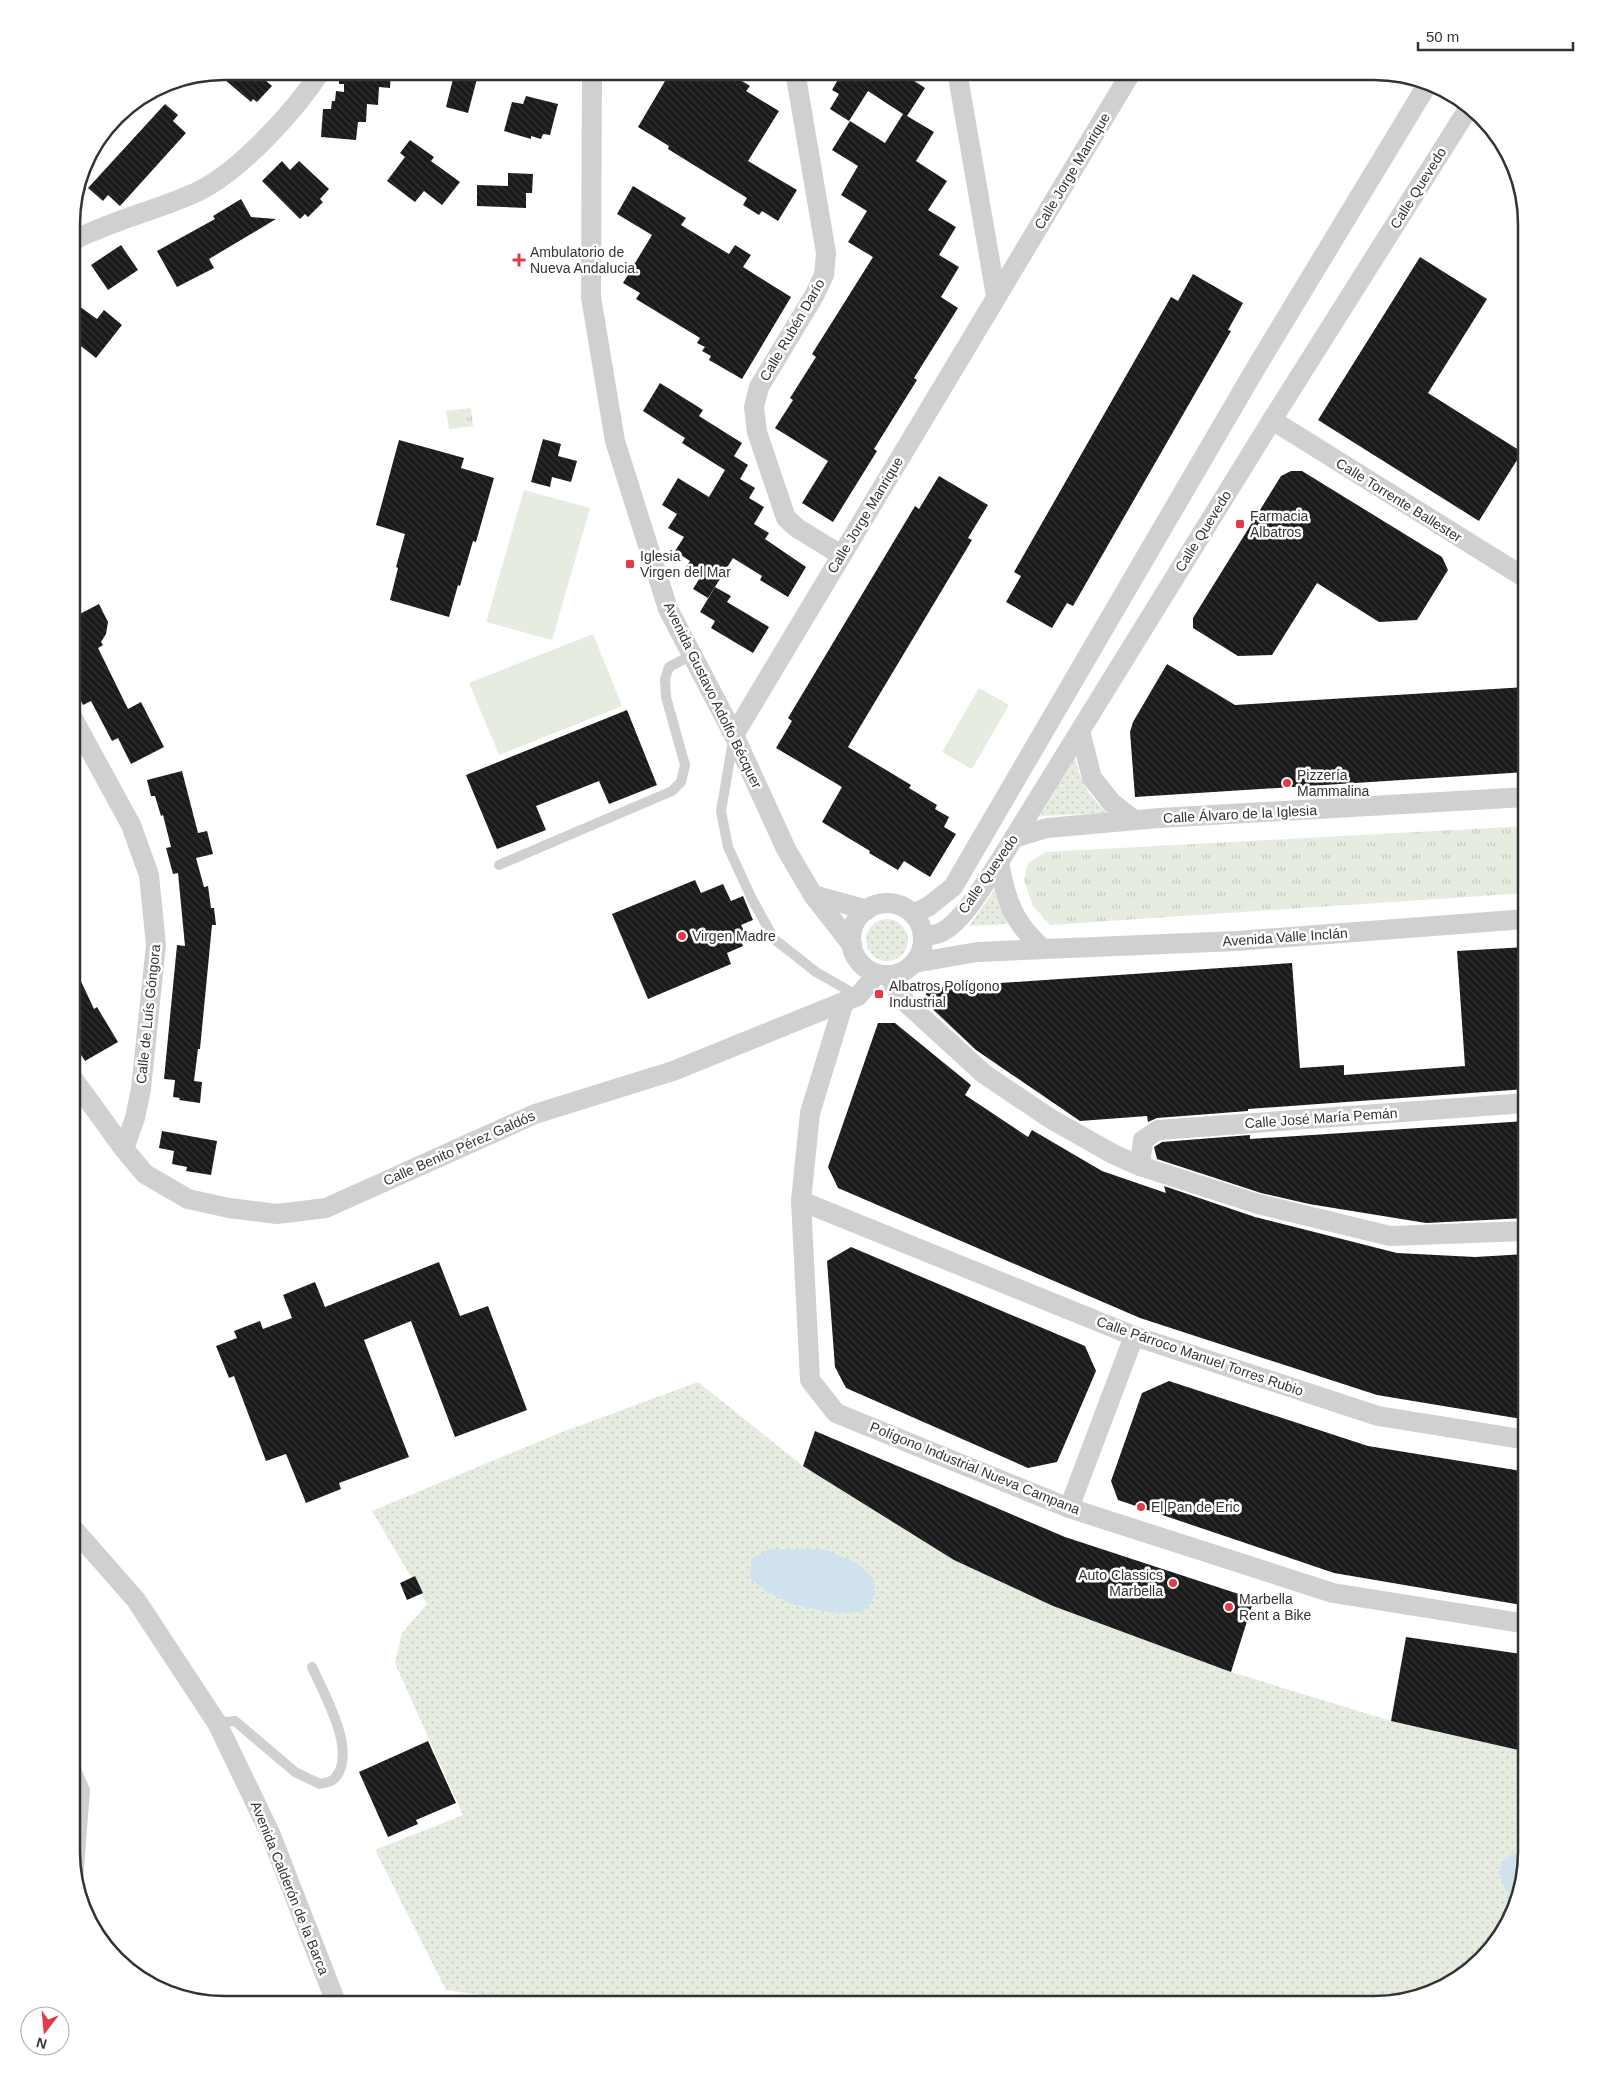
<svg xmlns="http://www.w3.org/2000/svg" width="1598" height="2076" font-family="Arial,sans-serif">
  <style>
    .grass { fill: url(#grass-dots) }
    .park { fill: url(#park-tufts) }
    .garden { fill: #e6ecdf }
    .water { fill: #cfe2ee }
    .building { fill: url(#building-back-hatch) }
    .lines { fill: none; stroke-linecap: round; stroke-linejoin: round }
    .service { stroke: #d0d0d0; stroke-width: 10 }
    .minor { stroke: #d0d0d0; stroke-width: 20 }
    .poi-dot { fill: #e63946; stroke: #fff; stroke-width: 2 }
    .labels { text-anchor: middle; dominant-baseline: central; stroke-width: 5; stroke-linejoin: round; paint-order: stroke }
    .street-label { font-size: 14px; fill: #333; stroke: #fff }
    .poi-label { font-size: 14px; fill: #333; stroke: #fff; text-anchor: start }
    .rim { fill: none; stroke: #333; stroke-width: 2.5 }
  </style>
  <defs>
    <pattern id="grass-dots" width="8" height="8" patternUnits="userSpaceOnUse" patternTransform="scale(1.25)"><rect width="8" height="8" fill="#e6ecdf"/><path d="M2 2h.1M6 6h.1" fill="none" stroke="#c6cbc0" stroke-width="1.8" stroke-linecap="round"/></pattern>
    <pattern id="park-tufts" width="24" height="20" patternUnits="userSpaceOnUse" patternTransform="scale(1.25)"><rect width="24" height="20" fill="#e6ecdf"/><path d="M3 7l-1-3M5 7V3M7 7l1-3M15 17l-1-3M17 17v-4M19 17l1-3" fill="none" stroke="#c6cbc0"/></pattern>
    <pattern id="building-back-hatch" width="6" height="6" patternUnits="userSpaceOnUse" patternTransform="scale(1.25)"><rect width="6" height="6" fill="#1a1a1a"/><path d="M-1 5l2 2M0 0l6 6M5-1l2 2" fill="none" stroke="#333"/></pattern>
  </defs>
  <rect width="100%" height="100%" fill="#fff"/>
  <g class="grass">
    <path d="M1075,758C1081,784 1088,795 1108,813L1040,816Z"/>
    <path d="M996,888L1008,924L969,926Z"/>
    <circle cx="887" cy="940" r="21"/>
    <path d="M698,1382L803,1466L1053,1606L1231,1672L1391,1721L1527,1752V1852L1506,1928L1459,1979L1414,1999L1374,2005H557L446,1990L375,1850L463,1815L395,1663L402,1633L427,1604L372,1511L557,1434Z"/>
  </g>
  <g class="park">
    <path d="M471,408L473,426L449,429L446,411Z"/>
    <path d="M1527,826V893L1050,925L1033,906L1024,880L1028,863L1046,852Z"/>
  </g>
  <g class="garden">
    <path d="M524,490L590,508L552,640L486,622Z"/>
    <path d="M593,634L622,706L499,755L469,683Z"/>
    <path d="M979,688L1009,705L972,769L942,752Z"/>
  </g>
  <g class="water">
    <path d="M771,1549H823L857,1563L873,1578L875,1592L871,1604L860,1612L839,1614L791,1604L767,1592L750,1578L752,1558Z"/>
    <path d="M1527,1849V1852L1515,1896L1506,1890L1499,1872L1504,1858Z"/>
  </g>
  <g class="building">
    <path d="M224,71H254L272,86L257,102L253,99L251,102L217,73Z"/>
    <path d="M339,71H391L390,88L379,87L378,105L367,104L366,122H358L356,140L321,137L323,109H331L332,101H335L336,91L344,92V84H339Z"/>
    <path d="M455,71H479L468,113L446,107Z"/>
    <path d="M671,71H726L750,86L746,91L779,111L748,161L797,190L778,221L762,211L759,215L743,205L747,198L668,149L669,146L638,127Z"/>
    <path d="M843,71H899L925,88L907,116L934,132L916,161L947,181L928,210L956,227L939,255L959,267L941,297L958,308L914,378L917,380L874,449L877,451L833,522L802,503L828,461L775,428L793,400L790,398L816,357L812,354L873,257L848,242L867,211L841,195L858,166L832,150L850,121L885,143L903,114L868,91L849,121L830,109L839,94L832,90Z"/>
    <path d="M526,96L558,104L550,135L543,134L541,139L531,136V139L504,131L512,102L523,104Z"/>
    <path d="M165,104L178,115L173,121L186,133L120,206L108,195L103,201L88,188Z"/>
    <path d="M410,140L434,157L431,161L460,182L442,205L424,191L415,202L387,181L405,157L400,153Z"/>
    <path d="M282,161L290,170L299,161L329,189L320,199L323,202L308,217L305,214L300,219L262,181Z"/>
    <path d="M508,173L533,174L532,193H526V208L477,206V185L508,186Z"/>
    <path d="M633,186L686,218L681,225L729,254L735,245L751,255L743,267L791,297L742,379L709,360L711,356L702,351L705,347L697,343L700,338L636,299L640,293L623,283L652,235L617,214Z"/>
    <path d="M241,199L251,217L276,219L209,259L214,268L177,287L157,251L215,219L213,216Z"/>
    <path d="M121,245L138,270L108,290L91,265Z"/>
    <path d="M1420,257L1487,299L1428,393L1522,452L1479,521L1318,420Z"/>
    <path d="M1193,274L1243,303L1228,330L1231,331L1073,606L1067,603L1052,628L1006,602L1021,576L1014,572L1171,297L1178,301Z"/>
    <path d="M72,301L97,319L104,310L122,325L96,358L72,339Z"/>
    <path d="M660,383L703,410L699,416L742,443L734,456L748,465L740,479L755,488L749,498L764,507L754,524L769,533L765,539L806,567L788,597L760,580L762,576L733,558L708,598L693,589L701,576L686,567L690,561L675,551L684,537L668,528L677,514L662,505L678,478L709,497L725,470L682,443L685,438L643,411Z"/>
    <path d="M543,439L561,444L558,456L577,461L571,482L552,477L550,487L531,482Z"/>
    <path d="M399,440L464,458L461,468L494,478L476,542L473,541L460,586L458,585L449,617L390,600L398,568L396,567L405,534L376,525Z"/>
    <path d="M1291,471H1302L1442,557L1448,570L1417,620L1379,622L1317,583L1272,655L1238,656L1193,628V618L1281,476Z"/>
    <path d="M939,476L988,505L968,538L972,540L848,747L911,785L909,788L937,805L935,809L949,817L944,827L956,834L930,877L904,861L898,870L869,853L870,851L822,822L842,787L776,748L792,721L788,718L915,506L919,509Z"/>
    <path d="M715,587L731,596L727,602L769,627L753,653L711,628L715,621L700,612Z"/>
    <path d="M99,604L108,622L106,634L101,642L103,645L98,648L128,709L141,702L164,747L131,764L118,738L112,741L91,701L83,705L72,682V618Z"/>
    <path d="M1167,664L1235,705L1527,687V772L1135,797L1130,732L1133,722Z"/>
    <path d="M627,710L657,785L609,804L599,781L536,806L546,830L497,849L466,775Z"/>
    <path d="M182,771L198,833L207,831L213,854L196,858L204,887L208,886L211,908H214L216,925H212L200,1049H198L194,1081L202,1082L200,1103L179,1100L180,1098L173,1097L175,1080L164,1079L177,945L185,946L178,873L173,874L166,848L171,847L163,815L161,816L155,796H151L147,780Z"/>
    <path d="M695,880L701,893L723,884L731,901L743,896L753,920L741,925L745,933L741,940L743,946L727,953L731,964L648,999L612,914Z"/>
    <path d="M1527,947V1089L1248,1109V1111L1157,1118L1148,1122L1147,1116L1080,1121L976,1050L923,1000L929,988L1292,963L1300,1068L1344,1065V1075L1465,1066L1457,951Z"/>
    <path d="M71,960L94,1009L97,1007L118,1042L85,1061L71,1039Z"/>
    <path d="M878,1023H895L971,1085L965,1095L1028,1137L1032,1130L1102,1171L1166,1193L1164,1186L1255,1217L1397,1253L1475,1257L1527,1254V1420L1377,1395L1140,1318L838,1188L828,1167Z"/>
    <path d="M1527,1121V1218L1426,1223L1309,1204L1261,1193L1157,1159L1154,1147L1162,1142L1250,1135V1139Z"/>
    <path d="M162,1131L217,1141L211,1175L186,1171L187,1167L172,1164L174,1151L159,1148Z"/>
    <path d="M851,1247L1085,1346L1096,1371L1057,1462L1028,1468L846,1388L835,1367L827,1261Z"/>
    <path d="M439,1262L460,1316L488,1306L527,1410L455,1437L411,1321L364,1340L409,1457L339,1483L341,1489L306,1503L286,1454L266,1461L234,1376L229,1378L216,1346L237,1338L234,1331L260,1321L263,1329L292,1318L283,1295L315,1282L325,1307Z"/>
    <path d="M1169,1381L1368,1446L1527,1472V1606L1334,1573L1118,1500L1111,1481L1142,1393Z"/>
    <path d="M815,1431L1065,1537L1254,1599L1231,1672L1053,1606L954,1560L803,1466Z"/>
    <path d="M415,1576L423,1593L407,1600L400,1583Z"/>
    <path d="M1406,1637L1527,1655V1752L1391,1721Z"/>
    <path d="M428,1741L456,1803L416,1820L418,1824L388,1837L359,1772Z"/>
  </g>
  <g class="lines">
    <g class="service">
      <path d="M733,741L721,811L728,847L752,899L774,939L816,972L858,996"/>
      <path d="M499,865L672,791L681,782L685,765L666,697L665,679L669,667L692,655"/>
      <path d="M217,1723L235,1721L295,1772L320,1784C324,1783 331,1782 334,1779C359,1754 324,1694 312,1667"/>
      <path d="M71,1758L85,1790L77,1894"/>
    </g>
    <g class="minor">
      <path d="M592,71L591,297L615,441L668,609L734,735L786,849L813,895L852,945"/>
      <path d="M795,71L826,253L824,275L814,296L759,387L754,407L757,432L786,518L797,528L841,555"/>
      <path d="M957,71L996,296"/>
      <path d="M72,242C79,236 90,233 99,229C131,215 168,206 199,191C241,170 295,111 321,71"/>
      <path d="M1272,420L1527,579"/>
      <path d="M71,715L131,825L149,875L156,945L141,1089L135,1118L124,1149"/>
      <path d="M1080,731L1092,778L1112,803L1134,820"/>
      <path d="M734,735L1132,71"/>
      <path d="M1014,838L1047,828L1159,818L1527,797"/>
      <path d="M999,862C1006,901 1013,922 1043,949"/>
      <path d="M813,895L867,910"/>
      <circle cx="887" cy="939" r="36"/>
      <path d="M913,914L929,906L953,887L1257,366L1427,85"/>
      <path d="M923,936C929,935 937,935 942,932C963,921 985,883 999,862L1272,420L1468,109"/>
      <path d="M914,963L977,952L1237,941L1527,919"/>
      <path d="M888,975L902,999L984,1074L1051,1119L1113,1154L1140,1166L1258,1204L1390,1236L1527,1231"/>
      <path d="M844,1002L810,1113L801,1201L810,1380L836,1413L1069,1508L1333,1593L1527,1624"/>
      <path d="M71,1076L124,1149L145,1174L188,1199L229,1208L277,1214L326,1208L535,1114L673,1071L858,996L877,974"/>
      <path d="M1140,1166L1143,1140L1158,1130L1527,1103"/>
      <path d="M801,1201L1134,1336L1378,1416L1527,1440"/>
      <path d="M1069,1508L1134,1336"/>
      <path d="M71,1526L136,1600L217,1723L270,1833L337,2005"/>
    </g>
  </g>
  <g class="poi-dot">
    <path d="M516.5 252.5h5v5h5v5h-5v5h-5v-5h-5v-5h5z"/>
    <rect x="1235" y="519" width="10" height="10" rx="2.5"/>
    <rect x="625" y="559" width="10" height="10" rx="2.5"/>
    <circle cx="1287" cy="783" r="5"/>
    <circle cx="682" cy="936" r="5"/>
    <rect x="874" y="989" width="10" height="10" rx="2.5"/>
    <circle cx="1141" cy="1507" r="5"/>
    <circle cx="1173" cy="1583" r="5"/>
    <circle cx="1229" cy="1607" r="5"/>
  </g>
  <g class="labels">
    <g class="street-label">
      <text transform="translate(1072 171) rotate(-59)">Calle Jorge Manrique</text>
      <text transform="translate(1418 188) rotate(-58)">Calle Quevedo</text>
      <text transform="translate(792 330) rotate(-60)">Calle Rubén Darío</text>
      <text transform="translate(1399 500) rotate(32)">Calle Torrente Ballester</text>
      <text transform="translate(865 515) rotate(-59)">Calle Jorge Manrique</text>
      <text transform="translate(1203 531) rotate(-58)">Calle Quevedo</text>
      <text transform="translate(713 695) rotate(64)">Avenida Gustavo Adolfo Bécquer</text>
      <text transform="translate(1240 814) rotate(-3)">Calle Álvaro de la Iglesia</text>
      <text transform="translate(988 874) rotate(-55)">Calle Quevedo</text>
      <text transform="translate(1285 937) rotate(-4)">Avenida Valle Inclán</text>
      <text transform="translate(148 1014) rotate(-84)">Calle de Luís Góngora</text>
      <text transform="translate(1321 1118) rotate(-4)">Calle José María Pemán</text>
      <text transform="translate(459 1148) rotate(-24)">Calle Benito Pérez Galdós</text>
      <text transform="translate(1200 1356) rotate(19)">Calle Párroco Manuel Torres Rubio</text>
      <text transform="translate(975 1468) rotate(22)">Polígono Industrial Nueva Campana</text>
      <text transform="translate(290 1888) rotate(68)">Avenida Calderón de la Barca</text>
    </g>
    <g class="poi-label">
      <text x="530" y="252">Ambulatorio de<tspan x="530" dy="16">Nueva Andalucia.</tspan></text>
      <text x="1250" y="516">Farmacia<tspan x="1250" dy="16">Albatros</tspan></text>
      <text x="640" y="556">Iglesia<tspan x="640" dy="16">Virgen del Mar</tspan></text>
      <text x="1297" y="775">Pizzería<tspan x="1297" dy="16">Mammalina</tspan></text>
      <text x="692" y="936">Virgen Madre</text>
      <text x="889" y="986">Albatros Polígono<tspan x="889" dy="16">Industrial</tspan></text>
      <text x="1151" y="1507">El Pan de Eric</text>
      <text x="1163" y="1575" text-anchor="end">Auto Classics<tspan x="1163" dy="16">Marbella</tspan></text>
      <text x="1239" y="1599">Marbella<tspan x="1239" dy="16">Rent a Bike</tspan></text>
    </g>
  </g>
  <path d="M0 0H1598V2076H0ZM224 80H1374A144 144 0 0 1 1518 224V1852A144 144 0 0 1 1374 1996H224A144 144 0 0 1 80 1852V224A144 144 0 0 1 224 80Z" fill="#fff" fill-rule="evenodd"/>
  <path class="rim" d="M224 80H1374A144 144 0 0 1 1518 224V1852A144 144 0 0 1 1374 1996H224A144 144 0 0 1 80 1852V224A144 144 0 0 1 224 80Z"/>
  <g transform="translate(45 2031) rotate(196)"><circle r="24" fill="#ffffff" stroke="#adadad"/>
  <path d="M0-4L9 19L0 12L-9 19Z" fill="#e63946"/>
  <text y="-8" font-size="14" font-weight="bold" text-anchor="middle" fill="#333333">N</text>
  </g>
  <path d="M1418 42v8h155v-8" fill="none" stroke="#333333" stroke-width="2.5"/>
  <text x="1426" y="42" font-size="15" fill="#333333" stroke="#ffffff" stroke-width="4" paint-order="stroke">50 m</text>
</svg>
